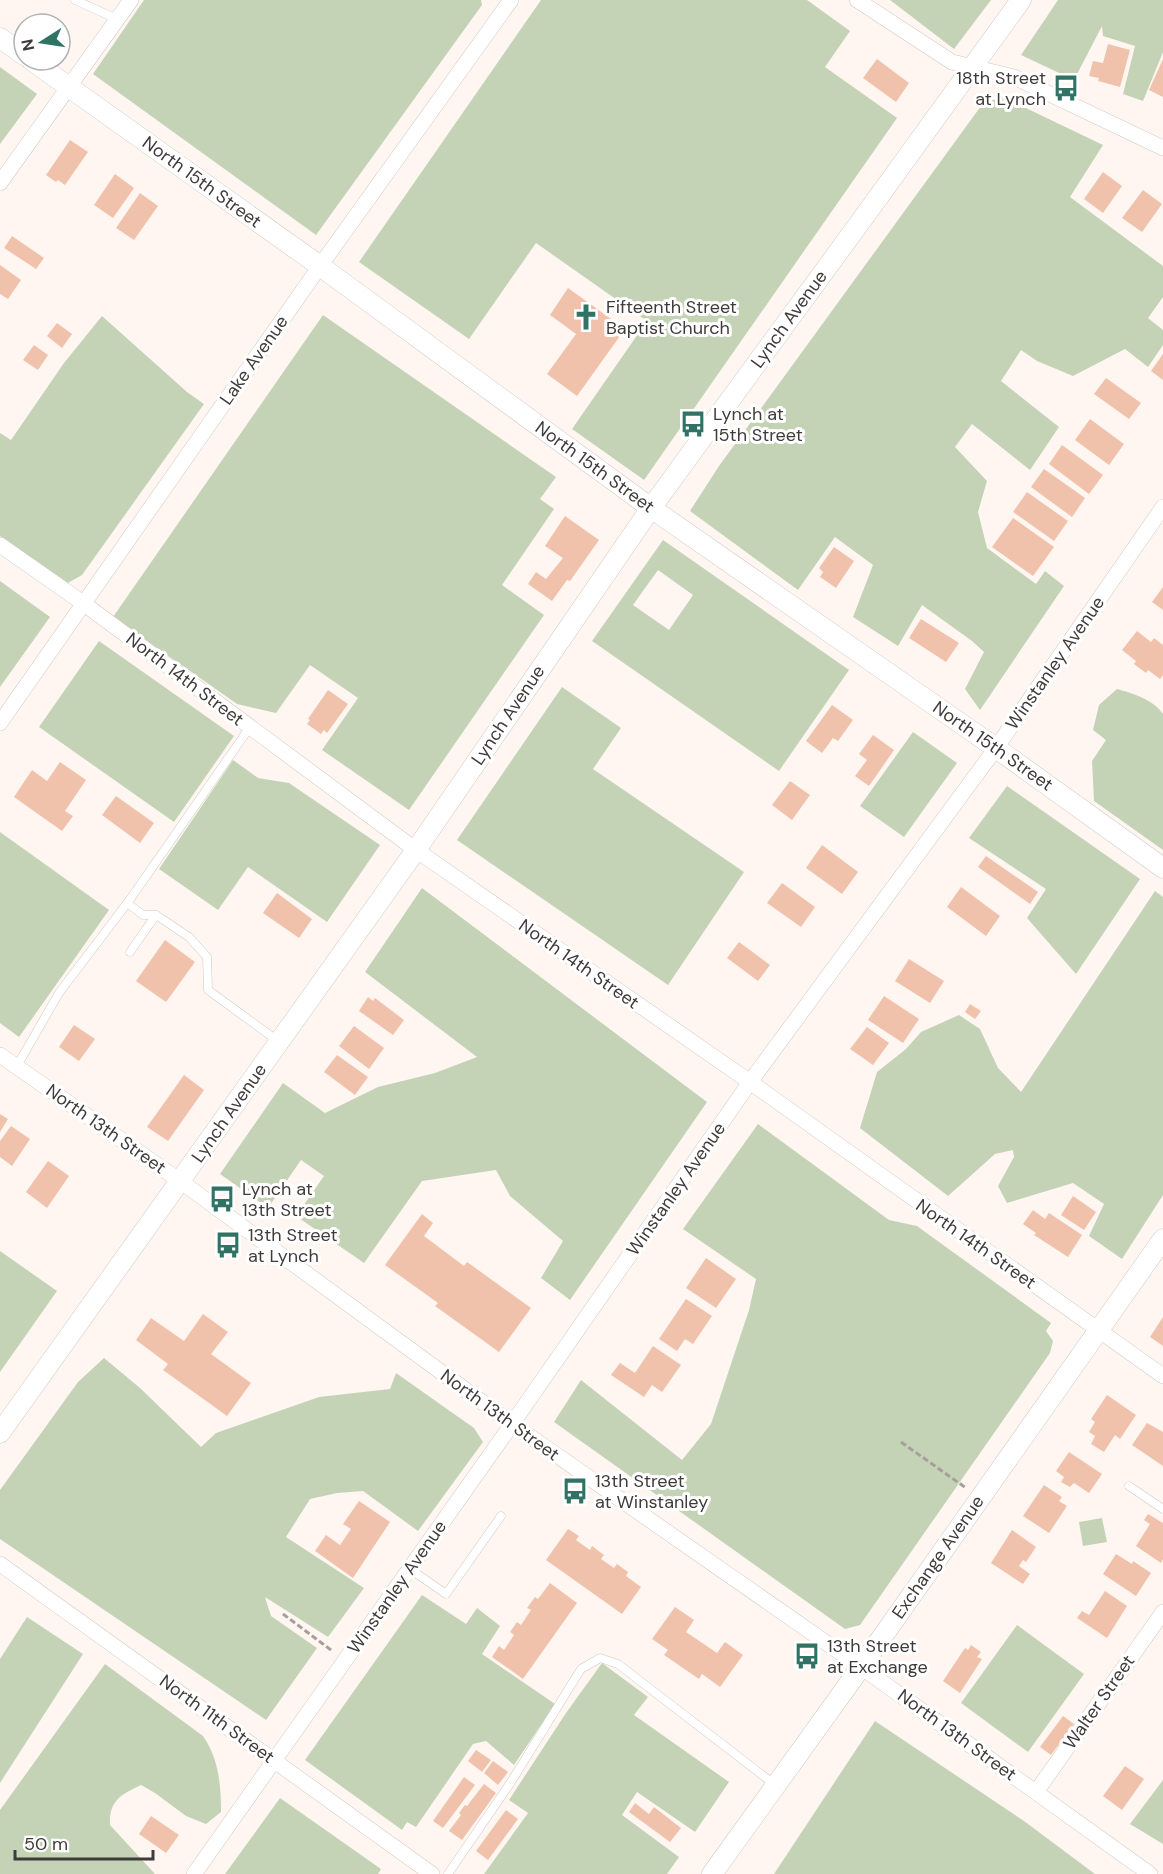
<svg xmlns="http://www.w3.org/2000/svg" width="1163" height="1874" font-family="'DM Sans',sans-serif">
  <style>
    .green { fill: #c4d3b6; fill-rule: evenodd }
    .building { fill: #f1c2ab }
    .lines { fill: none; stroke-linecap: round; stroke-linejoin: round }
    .service-casing { stroke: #d0c8c4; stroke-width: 9 }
    .minor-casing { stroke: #d0c8c4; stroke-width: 16 }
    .tertiary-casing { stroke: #d0c8c4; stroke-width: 21 }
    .path { stroke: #a69f9c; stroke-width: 3; stroke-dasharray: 6 3; stroke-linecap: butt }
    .service { stroke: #fff; stroke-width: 8 }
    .minor { stroke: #fff; stroke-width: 15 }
    .tertiary { stroke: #fff; stroke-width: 20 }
    .labels { text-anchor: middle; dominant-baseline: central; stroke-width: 6; stroke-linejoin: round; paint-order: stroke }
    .poi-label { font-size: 18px; fill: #3f3b3a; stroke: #fff; text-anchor: start }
    .street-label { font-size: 18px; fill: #3f3b3a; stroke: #fff }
  </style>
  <rect width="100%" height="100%" fill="#fff6f2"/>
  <g class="green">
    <path d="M144,0H481L482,5L316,235L93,74Z"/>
    <path d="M541,0H807L850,31L825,67L897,118L644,480L572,429L647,321L536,243L469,339L359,262Z"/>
    <path d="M890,0H991L954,49Z"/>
    <path d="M1058,0H1163V52L1143,101L1123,94L1135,46L1103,36L1102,26L1074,80L1021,55Z"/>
    <path d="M0,67L37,94L0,144Z"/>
    <path d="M1001,96L1103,145L1070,197L1163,266V297L1148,318L1163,330V345L1148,367L1125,349L1073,376L1037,361L1021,350L1001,381L1059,427L1030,470L972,424L955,447L987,481L978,512L987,548L1036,584L1045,571L1064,586L980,710L965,689L984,652L972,641L922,605L898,646L853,617L873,565L835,537L798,590L690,511L719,466L981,106Z"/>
    <path d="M323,315L556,477L540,499L554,509L502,585L544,615L409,810L322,750L358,698L310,665L276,713L237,704L113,617Z"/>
    <path d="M102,316L187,392L204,404L82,575L66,584L0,536V433L11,440L64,363Z"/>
    <path d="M663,540L849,670L779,771L592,641ZM658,570L693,595L669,630L633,605Z"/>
    <path d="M0,581L50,617L0,687Z"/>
    <path d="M99,641L234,736L174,822L39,727Z"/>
    <path d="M562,687L621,728L593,769L744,872L668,985L457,840Z"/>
    <path d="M1117,689C1132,693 1154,700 1163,714V850L1094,801L1092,761L1106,740L1093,730L1099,705Z"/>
    <path d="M913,732L957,763L904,837L860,806Z"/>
    <path d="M233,760L258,778L289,783L380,845L327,922L248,867L218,910L159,869Z"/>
    <path d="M1007,786L1140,879L1076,974L1027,918L1046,889L969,838Z"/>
    <path d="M0,832L109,910L19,1037L0,1023Z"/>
    <path d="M422,888L707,1102L570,1300L541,1278L563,1241L510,1196L496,1170L422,1181L364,1263L296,1216L324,1176L301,1160L268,1208L220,1174L283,1083L325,1113L378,1087L435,1073L477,1057L365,972Z"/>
    <path d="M1155,891L1163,897V1195L1122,1259L1089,1236L1104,1204L1073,1183L1007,1203L998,1186L1014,1157L1013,1150L995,1154L948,1196L860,1128L877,1072L906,1049L921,1032L959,1015L980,1029L998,1068L1021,1092Z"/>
    <path d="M758,1124L889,1220L917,1226L1051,1323L1046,1331L1053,1341L1050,1353L860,1625L845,1629L554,1422L581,1380L682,1460L711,1424L749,1310L756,1279L683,1229Z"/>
    <path d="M0,1251L57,1291L0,1372Z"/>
    <path d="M104,1358L140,1388L201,1447L216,1433L319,1397L390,1389L396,1373L474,1428L483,1442L418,1531L363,1491L337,1493L310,1499L286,1537L364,1588L328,1637L265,1597L271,1616L317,1648L266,1720L0,1539V1490L78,1382Z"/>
    <path d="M1102,1518L1107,1542L1083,1546L1079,1522Z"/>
    <path d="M422,1595L466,1624L477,1608L500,1626L482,1654L555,1704L514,1765L486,1741L473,1744L416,1827L407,1822L402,1830L305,1760Z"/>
    <path d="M27,1617L83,1654L0,1783V1659Z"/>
    <path d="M1017,1625L1084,1674L1028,1752L961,1703Z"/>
    <path d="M602,1663L648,1697L634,1715L729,1782L695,1832L637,1792L622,1815L679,1857L667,1874H484L528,1813L509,1800L566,1713Z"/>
    <path d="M105,1664L203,1736C219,1759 221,1785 221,1812L206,1824L186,1816L155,1793L141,1785C120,1795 109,1801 110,1825L155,1874H0V1810Z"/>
    <path d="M875,1721L1024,1821L1095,1874H774Z"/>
    <path d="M1163,1780V1844L1130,1824Z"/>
    <path d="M280,1798L381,1869L378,1874H225Z"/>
  </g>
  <g class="building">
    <path d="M1108,44L1130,50L1120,87L1098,81L1099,78L1089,76L1093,61L1103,63Z"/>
    <path d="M877,59L909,83L896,102L863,78Z"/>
    <path d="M1163,59V97L1149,90Z"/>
    <path d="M70,140L88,152L65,185L58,180L56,182L46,175Z"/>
    <path d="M1103,172L1122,186L1103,213L1084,199Z"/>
    <path d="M115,174L134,188L113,218L94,205Z"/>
    <path d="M1143,190L1162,204L1142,232L1122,218Z"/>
    <path d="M140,193L158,206L134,240L116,228Z"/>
    <path d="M12,236L44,258L36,269L4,248Z"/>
    <path d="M0,265L21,280L8,299L0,294Z"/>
    <path d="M568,288L625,329L577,396L547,374L576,334L550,315Z"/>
    <path d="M57,323L72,334L62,348L47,336Z"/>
    <path d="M34,345L48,355L38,370L23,360Z"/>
    <path d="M1163,354V380L1151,371Z"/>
    <path d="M1106,378L1141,403L1129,419L1094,394Z"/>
    <path d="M1090,419L1124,444L1109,465L1075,440Z"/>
    <path d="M1062,445L1103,475L1089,494L1049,464Z"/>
    <path d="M1044,469L1085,498L1072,517L1031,487Z"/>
    <path d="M1027,492L1068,521L1054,541L1013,512Z"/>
    <path d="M565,516L599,540L570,581L567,580L552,601L528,584L536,572L546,579L563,558L545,546Z"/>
    <path d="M1013,518L1054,547L1033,576L992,547Z"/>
    <path d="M834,547L854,561L836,588L820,577L823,572L819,568Z"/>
    <path d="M1163,587V610L1152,602Z"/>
    <path d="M921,619L959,643L946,662L909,638Z"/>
    <path d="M1137,631L1151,642L1154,638L1163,645V675L1160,679L1148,670L1146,673L1134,664L1136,661L1122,650Z"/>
    <path d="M328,690L348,704L327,733L324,730L321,734L307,724L310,720L308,719Z"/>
    <path d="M832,705L853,720L838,741L833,738L822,753L806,741Z"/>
    <path d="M873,735L894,750L869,786L855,776L867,760L859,754Z"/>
    <path d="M60,762L86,780L65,811L73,816L62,831L14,797L32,770L47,781Z"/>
    <path d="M790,781L810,795L792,820L772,805Z"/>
    <path d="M116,796L154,823L140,843L102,815Z"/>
    <path d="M822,845L858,872L842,894L806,868Z"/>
    <path d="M986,856L1038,892L1030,904L978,867Z"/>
    <path d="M782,883L815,907L801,927L767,903Z"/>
    <path d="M961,887L1000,916L986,936L947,907Z"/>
    <path d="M277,893L312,919L299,938L263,913Z"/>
    <path d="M165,940L195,962L166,1002L136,981Z"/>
    <path d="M739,942L770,965L758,981L727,958Z"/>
    <path d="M909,959L944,981L930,1003L895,981Z"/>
    <path d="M884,996L919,1019L903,1043L868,1020Z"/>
    <path d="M368,997L373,1001L375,998L404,1020L393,1035L359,1011Z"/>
    <path d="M970,1004L981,1011L975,1019L965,1012Z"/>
    <path d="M74,1025L95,1039L79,1061L59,1047Z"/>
    <path d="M354,1026L384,1048L369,1069L339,1046Z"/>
    <path d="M867,1027L889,1043L873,1065L850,1049Z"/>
    <path d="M337,1055L368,1077L355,1095L324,1072Z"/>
    <path d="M184,1075L204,1090L168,1141L147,1127Z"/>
    <path d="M0,1114L8,1119L0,1132Z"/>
    <path d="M11,1126L30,1139L12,1166L0,1157V1141Z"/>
    <path d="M48,1161L69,1176L47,1208L26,1192Z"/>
    <path d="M1073,1196L1096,1212L1084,1230L1061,1215Z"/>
    <path d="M1033,1210L1045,1219L1049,1213L1082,1235L1068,1257L1034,1235L1036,1233L1023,1224Z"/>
    <path d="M422,1214L433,1223L424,1236L464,1266L467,1262L531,1308L499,1352L435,1306L438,1303L385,1265Z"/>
    <path d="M706,1258L736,1279L716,1308L686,1288Z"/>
    <path d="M686,1299L712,1316L693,1344L685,1339L677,1351L659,1339Z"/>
    <path d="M203,1314L228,1332L211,1354L251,1383L227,1416L163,1370L168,1364L136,1340L151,1318L184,1341Z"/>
    <path d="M1163,1317V1346L1150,1337Z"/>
    <path d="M653,1346L681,1365L662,1392L652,1385L644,1397L611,1375L620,1363L635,1373Z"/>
    <path d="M1107,1395L1136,1415L1120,1439L1115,1435L1104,1452L1091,1444L1095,1436L1089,1432L1095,1422L1091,1419Z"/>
    <path d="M1147,1423L1163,1432V1466L1132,1445Z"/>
    <path d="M1069,1452L1102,1474L1089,1493L1074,1483L1070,1487L1061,1482L1064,1477L1056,1471Z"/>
    <path d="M1044,1485L1062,1497L1059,1501L1067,1506L1049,1533L1023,1516Z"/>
    <path d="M359,1501L390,1522L353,1578L315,1551L326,1535L340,1545L351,1529L343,1524Z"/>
    <path d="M1148,1514L1163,1523V1559L1161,1563L1136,1546L1150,1524L1144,1520Z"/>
    <path d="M568,1529L579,1536L576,1540L590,1550L592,1546L604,1555L601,1559L614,1568L617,1564L628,1572L626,1576L641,1587L622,1614L546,1560Z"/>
    <path d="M1012,1530L1036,1547L1026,1562L1023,1560L1019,1566L1030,1574L1023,1584L991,1563Z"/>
    <path d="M1116,1554L1132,1564L1133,1561L1151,1573L1136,1596L1103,1574Z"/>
    <path d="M550,1583L577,1603L523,1679L492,1657L499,1646L504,1650L514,1635L510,1632L517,1622L521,1625L531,1610L527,1608L535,1597L538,1599Z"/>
    <path d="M1105,1591L1127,1606L1107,1638L1077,1618L1082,1611L1089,1615Z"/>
    <path d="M675,1607L694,1620L686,1632L717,1653L725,1642L743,1655L720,1687L702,1674L699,1679L664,1655L668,1650L652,1639Z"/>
    <path d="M971,1645L981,1652L977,1657L982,1659L960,1693L943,1681L965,1648L968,1650Z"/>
    <path d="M1063,1716L1074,1724L1051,1755L1040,1747Z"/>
    <path d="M476,1750L491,1760L482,1772L468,1761Z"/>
    <path d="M493,1761L508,1772L498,1785L484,1773Z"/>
    <path d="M1125,1766L1144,1779L1122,1810L1103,1796Z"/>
    <path d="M464,1777L475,1785L443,1828L433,1821Z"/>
    <path d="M484,1784L496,1793L462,1840L449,1831L461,1815L459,1813L465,1805L467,1806Z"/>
    <path d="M635,1803L649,1814L654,1807L681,1828L670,1842L629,1812Z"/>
    <path d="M506,1810L518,1819L488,1860L476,1851Z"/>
    <path d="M151,1816L179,1835L166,1853L139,1834Z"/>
  </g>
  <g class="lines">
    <g class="service-casing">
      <g id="service">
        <path d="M75,0L117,19"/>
        <path d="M127,903L143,915H156L189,937L207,957L208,990L278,1041"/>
        <path d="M130,952L156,915"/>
        <path d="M17,1066L59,993L131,898L250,727"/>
        <path d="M1129,1486L1163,1509"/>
        <path d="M410,1569L446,1594L501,1516"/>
        <path d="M448,1874L511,1782L581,1669L600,1658L618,1664L774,1784"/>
      </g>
    </g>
    <g class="minor-casing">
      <g id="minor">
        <path d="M857,0L952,62L1014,77L1163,148"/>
        <path d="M0,183L131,0"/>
        <path d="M0,545L83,603L416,850L750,1082L1163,1376"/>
        <path d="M0,723L320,266L511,0"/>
        <path d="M0,1055L180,1181L512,1424L861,1667L1150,1874"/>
        <path d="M0,1564L432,1874"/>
        <path d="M1036,1792L1163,1612"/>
        <path d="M194,1874L512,1424L750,1082L996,748L1163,507"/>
      </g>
    </g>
    <g class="tertiary-casing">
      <g id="tertiary">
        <path d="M0,38L24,55"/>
        <path d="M31,60L320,266L651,508L996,748L1163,868"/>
        <path d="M0,1433L416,850L651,508L869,210L1021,0"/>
        <path d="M712,1874L861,1667L1163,1239"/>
      </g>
    </g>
    <g class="path">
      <path d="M901,1442L966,1488"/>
      <path d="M283,1614L331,1650"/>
    </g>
    <use href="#service" class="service"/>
    <use href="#minor" class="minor"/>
    <use href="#tertiary" class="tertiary"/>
  </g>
  <defs>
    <g id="bus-bare" transform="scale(2.07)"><path d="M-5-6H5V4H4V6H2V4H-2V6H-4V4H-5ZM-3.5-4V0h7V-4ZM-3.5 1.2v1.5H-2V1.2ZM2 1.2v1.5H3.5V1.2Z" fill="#307365" stroke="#fff" stroke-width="2.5" paint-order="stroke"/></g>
    <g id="church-bare" transform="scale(2.07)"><path d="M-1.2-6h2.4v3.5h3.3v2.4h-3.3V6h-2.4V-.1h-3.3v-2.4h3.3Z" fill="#307365" stroke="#fff" stroke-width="2.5" paint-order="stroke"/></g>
  </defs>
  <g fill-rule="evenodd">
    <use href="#bus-bare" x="1066" y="88"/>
    <use href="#church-bare" x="586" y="317"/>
    <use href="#bus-bare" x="693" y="424"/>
    <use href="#bus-bare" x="222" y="1199"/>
    <use href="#bus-bare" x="228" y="1245"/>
    <use href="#bus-bare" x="575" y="1491"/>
    <use href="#bus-bare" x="807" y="1656"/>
  </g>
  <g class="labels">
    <g class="poi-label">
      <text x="1046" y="78" text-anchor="end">18th Street<tspan x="1046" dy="21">at Lynch</tspan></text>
      <text x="606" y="307">Fifteenth Street<tspan x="606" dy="21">Baptist Church</tspan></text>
      <text x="713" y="414">Lynch at<tspan x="713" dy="21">15th Street</tspan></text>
      <text x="242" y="1189">Lynch at<tspan x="242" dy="21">13th Street</tspan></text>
      <text x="248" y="1235">13th Street<tspan x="248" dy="21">at Lynch</tspan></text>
      <text x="595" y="1481">13th Street<tspan x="595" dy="21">at Winstanley</tspan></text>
      <text x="827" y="1646">13th Street<tspan x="827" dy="21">at Exchange</tspan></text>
    </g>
    <g class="street-label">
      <text transform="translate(202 182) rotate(36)">North 15th Street</text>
      <text transform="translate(789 319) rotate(-54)">Lynch Avenue</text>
      <text transform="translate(254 360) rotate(-55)">Lake Avenue</text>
      <text transform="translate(595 467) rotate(36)">North 15th Street</text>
      <text transform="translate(1055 663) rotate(-55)">Winstanley Avenue</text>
      <text transform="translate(185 679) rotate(37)">North 14th Street</text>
      <text transform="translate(508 715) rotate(-56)">Lynch Avenue</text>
      <text transform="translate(993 746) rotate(35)">North 15th Street</text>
      <text transform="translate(579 964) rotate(35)">North 14th Street</text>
      <text transform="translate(229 1113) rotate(-55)">Lynch Avenue</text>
      <text transform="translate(106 1129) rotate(35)">North 13th Street</text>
      <text transform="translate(676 1189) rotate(-55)">Winstanley Avenue</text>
      <text transform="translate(976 1244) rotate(35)">North 14th Street</text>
      <text transform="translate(500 1415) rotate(36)">North 13th Street</text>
      <text transform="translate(938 1557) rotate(-55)">Exchange Avenue</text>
      <text transform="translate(397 1587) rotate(-55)">Winstanley Avenue</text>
      <text transform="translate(1099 1702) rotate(-55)">Walter Street</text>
      <text transform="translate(217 1719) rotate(36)">North 11th Street</text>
      <text transform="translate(957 1735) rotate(36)">North 13th Street</text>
    </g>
  </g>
  <g transform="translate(42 42) rotate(258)"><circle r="28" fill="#ffffff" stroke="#b2b1b0" stroke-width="1.5"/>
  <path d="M0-4.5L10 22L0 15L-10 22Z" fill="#307365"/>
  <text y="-9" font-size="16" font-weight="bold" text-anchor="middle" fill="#3f3b3a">N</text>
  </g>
  <path d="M15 1850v9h138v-9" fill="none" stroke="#3f3b3a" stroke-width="3"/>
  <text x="24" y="1850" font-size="18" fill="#3f3b3a" stroke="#ffffff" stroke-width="4.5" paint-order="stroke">50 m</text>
</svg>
